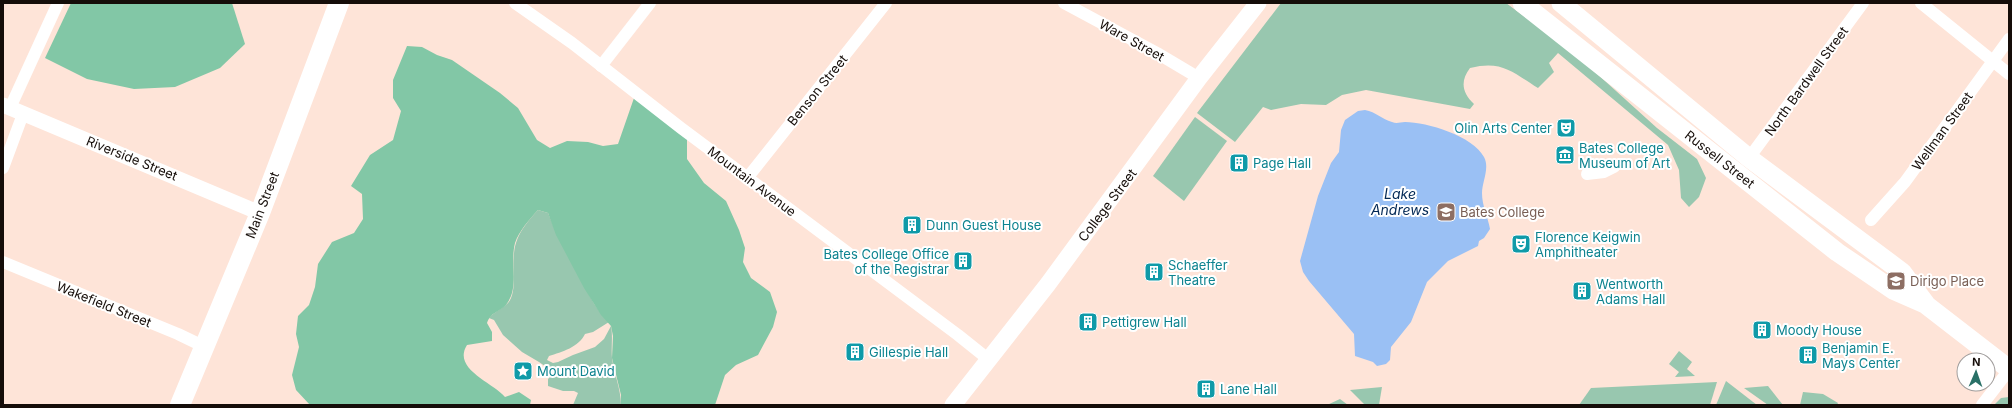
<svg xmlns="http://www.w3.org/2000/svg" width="2012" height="408" font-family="Inter,sans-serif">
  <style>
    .green { fill: #98c7af }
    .forest { fill: #82c7a6 }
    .water { fill: #9ac0f4 }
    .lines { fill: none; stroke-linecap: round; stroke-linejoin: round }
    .minor { stroke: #fff; stroke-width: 12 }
    .tertiary { stroke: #fff; stroke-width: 15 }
    .secondary { stroke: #fff; stroke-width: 17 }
    .primary { stroke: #fff; stroke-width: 19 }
    .trunk { stroke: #fff; stroke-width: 20 }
    .labels { text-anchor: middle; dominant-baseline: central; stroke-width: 4; stroke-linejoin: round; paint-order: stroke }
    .street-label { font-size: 13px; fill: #150d09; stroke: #fff }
    .culture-label { font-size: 13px; fill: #0d838f; stroke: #fff; text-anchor: start }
    .education-label { font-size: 13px; fill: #785e54; stroke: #fff; text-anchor: start }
    .water-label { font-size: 14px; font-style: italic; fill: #032956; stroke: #fff }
  </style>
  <rect width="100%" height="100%" fill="#fee4d8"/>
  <g class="green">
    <path d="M1281,3H1506L1574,53L1657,128L1697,159L1706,178L1699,197L1689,207L1681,198L1679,170L1668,145L1558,53L1549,63L1554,72L1538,88C1512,72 1502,60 1470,68C1460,81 1462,93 1474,104L1470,109L1366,90L1342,95L1326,105L1301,104L1271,110L1263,107L1235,142L1197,113Z"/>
    <path d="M1195,117L1227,141L1184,201L1153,176Z"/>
    <path d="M538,210L548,213C556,233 566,251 576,269C586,288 593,307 609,322L593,332L585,334C579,347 562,352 549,356L547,360L553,363L558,362L573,355L595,347L604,339L611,326C613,337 611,347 612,358C614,374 621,389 621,405H573L578,393L574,391H563L548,386V379L552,375L549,369L539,362L522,352L503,335L494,320L489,318C494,312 502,309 508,303C519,290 510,260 516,243C520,230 529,220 538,210Z"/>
    <path d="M1679,351L1692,362L1687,369L1695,376L1675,377L1679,372L1669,364Z"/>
    <path d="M1726,381L1757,405H1716Z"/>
    <path d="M1717,382L1710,405H1579L1591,388Z"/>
    <path d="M1768,386L1783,405H1768L1744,388Z"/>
    <path d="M1382,387L1379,405H1365L1350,390Z"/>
    <path d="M1803,392L1823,394L1838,403L1837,405H1800Z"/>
    <path d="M2009,397V405H1994L2001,398Z"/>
    <path d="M1340,399L1348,405H1327Z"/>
  </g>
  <g class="forest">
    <path d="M71,3H232L245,44L220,68L175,87L134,89L87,79L45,58Z"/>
    <path d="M407,46L422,47L437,55L452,60L500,93L518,108L537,140L550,148L567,141L588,142L603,146L618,144L634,98L687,138V159L704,183L726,201L739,230L745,248L743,262L751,278L770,292L777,312L773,327L758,355L736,365L725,375L715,405H621V395L612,358L613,336L611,326L601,315L584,288L556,235L548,213L538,210C529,220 519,231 515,243C510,262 519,285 508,302C503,311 491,311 487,323L492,332V341L467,345C452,369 492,382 505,397L519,392L531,400L530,405H310L296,390L292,375L299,347L296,334L298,316L309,305L315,287L318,264L332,242L354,233L363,219L362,194L351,186L370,155L393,140L401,111L393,98V80Z"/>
  </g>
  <path class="water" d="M1365,110C1376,112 1382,119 1392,122C1397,124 1400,122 1405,122C1427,122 1473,136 1484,157C1490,168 1482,182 1482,193C1482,206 1488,217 1490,229L1484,238L1479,241L1478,246L1448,261L1427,282L1411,322L1391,347L1390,360L1386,364L1377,366L1373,362L1355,356L1354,334L1309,281L1303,272L1300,261L1318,196L1331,163L1339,152L1341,130L1345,120L1358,111Z"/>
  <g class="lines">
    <g class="minor">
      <path d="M515,3L572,43L681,128L958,335L988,359"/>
      <path d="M1064,3L1157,53L1199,78"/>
      <path d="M1921,3L2009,74"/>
      <path d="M601,66L650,3"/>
      <path d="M10,108L58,3"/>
      <path d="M1749,158L1863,3"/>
      <path d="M3,168L23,114"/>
      <path d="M1587,174L1604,172L1614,167"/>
      <path d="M748,177L886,3"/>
      <path d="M1871,220L1905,182L2009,39"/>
      <path d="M3,262L178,334L205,347"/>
      <path d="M1982,405L2009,370"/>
    </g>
    <path class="tertiary" d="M3,105L260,213"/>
    <path class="secondary" d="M953,405L1048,284L1199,78L1258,3"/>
    <g class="primary">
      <path d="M1522,3L1837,252L1893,290L1925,304L2009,369"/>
      <path d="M1561,3L1749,158L1902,272L1925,303"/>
    </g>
    <path class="trunk" d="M180,405L260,213L339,3"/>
  </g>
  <defs>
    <g id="theatre-square" transform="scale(1)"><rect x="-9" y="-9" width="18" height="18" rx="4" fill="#0f9aa8" stroke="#fff"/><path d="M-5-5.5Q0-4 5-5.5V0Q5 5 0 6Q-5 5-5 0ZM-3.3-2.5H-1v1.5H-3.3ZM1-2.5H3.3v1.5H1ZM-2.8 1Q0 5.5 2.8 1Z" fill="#fff"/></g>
    <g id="museum-square" transform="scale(1)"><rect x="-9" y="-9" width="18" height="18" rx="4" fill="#0f9aa8" stroke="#fff"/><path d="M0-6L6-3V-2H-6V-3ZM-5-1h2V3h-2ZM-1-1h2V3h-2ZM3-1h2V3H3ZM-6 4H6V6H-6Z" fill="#fff"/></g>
    <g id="building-square" transform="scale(1)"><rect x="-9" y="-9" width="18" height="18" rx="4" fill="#0f9aa8" stroke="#fff"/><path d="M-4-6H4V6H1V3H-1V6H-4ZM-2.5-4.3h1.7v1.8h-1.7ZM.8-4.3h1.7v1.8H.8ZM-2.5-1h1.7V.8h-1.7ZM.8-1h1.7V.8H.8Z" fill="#fff"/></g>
    <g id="university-square" transform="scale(1)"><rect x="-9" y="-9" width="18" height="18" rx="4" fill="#8d6e63" stroke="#fff"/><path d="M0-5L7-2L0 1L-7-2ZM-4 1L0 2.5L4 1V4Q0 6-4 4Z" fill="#fff"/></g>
    <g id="school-square" transform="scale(1)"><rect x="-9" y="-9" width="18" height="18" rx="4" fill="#8d6e63" stroke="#fff"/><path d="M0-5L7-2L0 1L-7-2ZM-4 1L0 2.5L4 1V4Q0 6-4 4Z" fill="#fff"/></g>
    <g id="sight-square" transform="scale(1)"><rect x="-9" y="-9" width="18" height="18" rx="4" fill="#0f9aa8" stroke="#fff"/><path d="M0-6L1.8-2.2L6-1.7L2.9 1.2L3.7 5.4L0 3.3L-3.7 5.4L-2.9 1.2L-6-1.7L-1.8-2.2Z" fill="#fff"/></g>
  </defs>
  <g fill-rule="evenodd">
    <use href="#theatre-square" x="1566" y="128"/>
    <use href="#museum-square" x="1565" y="155"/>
    <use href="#building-square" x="1239" y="163"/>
    <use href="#university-square" x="1446" y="212"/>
    <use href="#building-square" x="912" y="225"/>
    <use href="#theatre-square" x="1521" y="244"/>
    <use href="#building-square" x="963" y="261"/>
    <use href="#building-square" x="1154" y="272"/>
    <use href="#school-square" x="1896" y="281"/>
    <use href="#building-square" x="1582" y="291"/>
    <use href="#building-square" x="1088" y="322"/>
    <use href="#building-square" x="1762" y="330"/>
    <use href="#building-square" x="855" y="352"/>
    <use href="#building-square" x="1808" y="355"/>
    <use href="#sight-square" x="523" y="371"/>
    <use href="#building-square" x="1206" y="389"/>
  </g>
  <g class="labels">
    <g class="street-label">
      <text transform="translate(1132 40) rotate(29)">Ware Street</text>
      <text transform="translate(1806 81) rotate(-54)">North Bardwell Street</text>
      <text transform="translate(817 90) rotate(-51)">Benson Street</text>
      <text transform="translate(1942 131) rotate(-54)">Wellman Street</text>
      <text transform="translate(132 158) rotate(22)">Riverside Street</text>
      <text transform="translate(1720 159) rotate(38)">Russell Street</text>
      <text transform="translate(752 181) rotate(37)">Mountain Avenue</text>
      <text transform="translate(262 205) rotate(-69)">Main Street</text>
      <text transform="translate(1107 205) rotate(-53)">College Street</text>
      <text transform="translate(104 304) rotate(22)">Wakefield Street</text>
    </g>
    <g class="culture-label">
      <text x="1552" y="128" text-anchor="end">Olin Arts Center</text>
      <text x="1579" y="148">Bates College<tspan x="1579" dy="15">Museum of Art</tspan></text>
      <text x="1253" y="163">Page Hall</text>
      <text x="926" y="225">Dunn Guest House</text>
      <text x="1535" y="237">Florence Keigwin<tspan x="1535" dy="15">Amphitheater</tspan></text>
      <text x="949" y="254" text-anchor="end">Bates College Office<tspan x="949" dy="15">of the Registrar</tspan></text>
      <text x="1168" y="265">Schaeffer<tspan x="1168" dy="15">Theatre</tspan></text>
      <text x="1596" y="284">Wentworth<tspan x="1596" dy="15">Adams Hall</tspan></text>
      <text x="1102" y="322">Pettigrew Hall</text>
      <text x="1776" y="330">Moody House</text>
      <text x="1822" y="348">Benjamin E.<tspan x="1822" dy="15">Mays Center</tspan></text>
      <text x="869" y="352">Gillespie Hall</text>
      <text x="537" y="371">Mount David</text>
      <text x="1220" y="389">Lane Hall</text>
    </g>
    <g class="education-label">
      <text x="1460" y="212">Bates College</text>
      <text x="1910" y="281">Dirigo Place</text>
    </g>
    <g class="water-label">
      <text x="1400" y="193">Lake<tspan x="1400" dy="16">Andrews</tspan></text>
    </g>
  </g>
  <rect width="2012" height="408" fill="none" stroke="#150d09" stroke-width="8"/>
  <g transform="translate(1976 372) rotate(2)"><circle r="19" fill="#ffffff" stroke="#a19e9d"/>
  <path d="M0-3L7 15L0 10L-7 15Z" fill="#297067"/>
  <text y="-6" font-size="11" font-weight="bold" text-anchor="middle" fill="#150d09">N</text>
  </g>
</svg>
